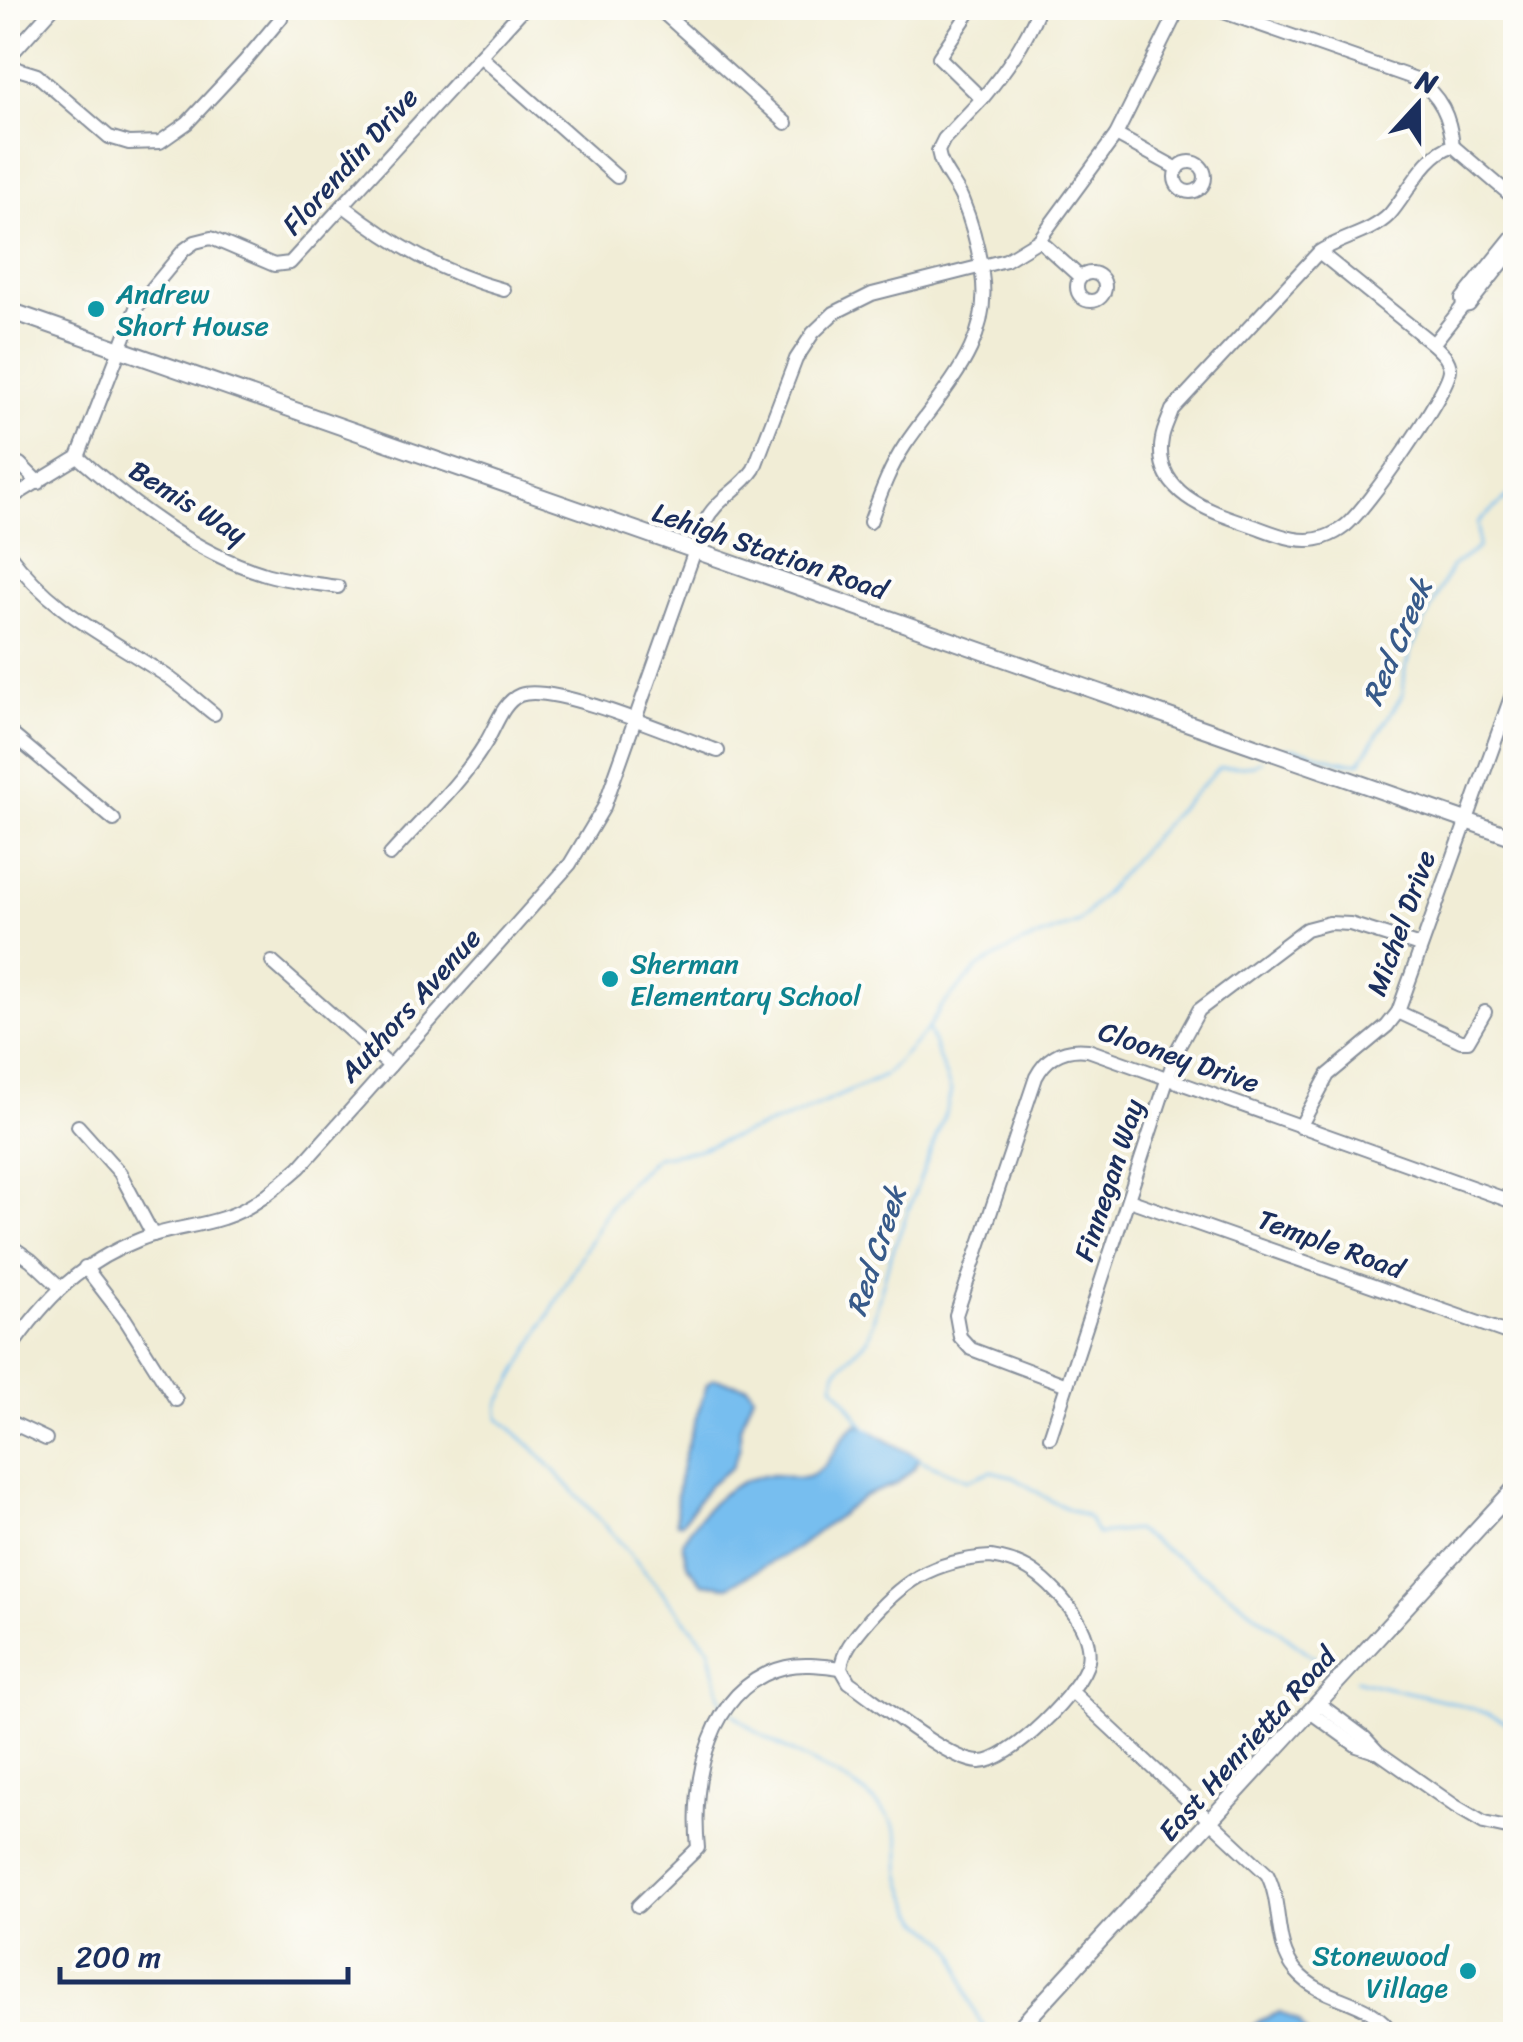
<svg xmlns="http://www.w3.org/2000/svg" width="1523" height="2042" font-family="Sriracha,sans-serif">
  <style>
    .water { fill: #77beef; stroke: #4976a6; stroke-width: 2.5 }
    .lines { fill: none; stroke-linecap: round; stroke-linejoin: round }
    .stream { stroke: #77beef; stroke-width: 2.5 }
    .minor-casing { stroke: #868e9a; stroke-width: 16 }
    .major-casing { stroke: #868e9a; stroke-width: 19 }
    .minor { stroke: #fff; stroke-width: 12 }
    .major { stroke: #fff; stroke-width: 15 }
    .culture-dot { fill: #0f9aa8; stroke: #fdfcf7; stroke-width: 4 }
    .labels { text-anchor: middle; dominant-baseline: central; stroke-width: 8; stroke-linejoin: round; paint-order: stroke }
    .street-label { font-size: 28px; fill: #1b2f5e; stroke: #fdfcf7 }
    .culture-label { font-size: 28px; fill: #0d838f; stroke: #fdfcf7; text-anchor: start }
    .water-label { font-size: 30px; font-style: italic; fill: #375a8a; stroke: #fdfcf7 }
  </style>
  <rect width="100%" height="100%" fill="#fdfcf7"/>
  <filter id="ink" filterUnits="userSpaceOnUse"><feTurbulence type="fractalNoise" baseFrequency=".01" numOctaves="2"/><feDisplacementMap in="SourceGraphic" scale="20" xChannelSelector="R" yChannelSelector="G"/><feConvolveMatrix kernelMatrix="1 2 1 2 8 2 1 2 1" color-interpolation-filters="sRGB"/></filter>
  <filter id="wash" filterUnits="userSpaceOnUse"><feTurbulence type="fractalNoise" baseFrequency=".0048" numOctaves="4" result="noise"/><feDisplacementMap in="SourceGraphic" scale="40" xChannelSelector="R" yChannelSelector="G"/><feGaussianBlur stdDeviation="2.25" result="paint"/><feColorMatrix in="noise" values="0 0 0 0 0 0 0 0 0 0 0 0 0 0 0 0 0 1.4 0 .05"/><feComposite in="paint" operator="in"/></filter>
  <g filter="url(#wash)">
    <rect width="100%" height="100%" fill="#f1edd6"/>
    <g class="water">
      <path d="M714,1379L747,1386L753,1394L740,1427V1447L732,1467L709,1485L682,1523H677C672,1478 694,1427 707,1384Z"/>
      <path d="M858,1424L918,1458L914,1468L896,1484L864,1496L797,1548L728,1586L702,1583L687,1564L682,1542C702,1510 732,1475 774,1475C787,1475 800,1482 812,1475C835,1463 837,1436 858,1424Z"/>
      <path d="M1280,2012L1299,2022L1307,2034H1243L1259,2021Z"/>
    </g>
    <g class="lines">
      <g class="stream">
        <path d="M1284,748C1310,747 1334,765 1360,762L1403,694L1405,669L1411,650L1451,567L1478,548V522L1509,496L1516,483"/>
        <path d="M1262,760L1254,765L1219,768L1171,817L1079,922L1020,944L979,967L941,1007L928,1029L951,1091L947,1108L889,1261L868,1339L836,1371L833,1385C849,1400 855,1421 873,1434C901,1454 936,1467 968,1480L991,1471L1012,1476L1053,1502L1089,1518L1097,1534L1135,1530L1208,1578L1331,1670"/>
        <path d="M1356,1680C1409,1695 1467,1699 1516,1728"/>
        <path d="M725,1704L721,1700L709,1648L614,1535L533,1448L499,1418L498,1406L609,1207L628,1183L656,1157L697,1150L796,1115L884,1076L928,1029"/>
        <path d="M730,1710C772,1753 841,1765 883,1810C912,1842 892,1858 905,1888C908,1897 912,1908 918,1916C927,1930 948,1937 955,1953C967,1982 966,2013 992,2034"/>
      </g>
    </g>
  </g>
  <g filter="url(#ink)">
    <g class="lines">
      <g class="minor-casing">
        <g id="minor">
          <path d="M658,8L786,123"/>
          <path d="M972,8L939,57L982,99C1006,70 1025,43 1039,8"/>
          <path d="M1212,8L1416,79C1441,96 1450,117 1453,146"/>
          <path d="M480,56L617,177"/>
          <path d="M8,58L53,8"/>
          <path d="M8,66L37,75L109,137L129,143L160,142L187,123L245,61L281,18L284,8"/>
          <path d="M1116,135L1178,169"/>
          <path d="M1453,146L1516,200"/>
          <circle cx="1190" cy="177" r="15"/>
          <path d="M344,206C394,245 442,273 504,290"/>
          <path d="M1516,232L1462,299L1463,306L1469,305L1516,246"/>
          <path d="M1039,240L1080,277"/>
          <path d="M1319,252L1433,344C1440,351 1449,358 1450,369C1450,390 1365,511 1345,526C1340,530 1331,535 1325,537C1300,546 1274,533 1251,525C1212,512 1152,494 1162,439C1163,430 1169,419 1172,410L1319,252C1340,238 1371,233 1389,215C1408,194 1425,153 1453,146"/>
          <circle cx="1091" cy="287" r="14"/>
          <path d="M1433,344L1463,306"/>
          <path d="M78,457C131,503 193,552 262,573C286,581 313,583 338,587"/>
          <path d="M20,464L39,483"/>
          <path d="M8,500L78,457L136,308L184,250L195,242L211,238L274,265L290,263L524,8"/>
          <path d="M870,522C880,495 889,469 905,445C942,390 993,345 982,274C979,250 971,221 962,199C955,182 941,170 938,151L944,139L982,99"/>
          <path d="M8,553C54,613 98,631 159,671C179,683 196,700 214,714"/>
          <path d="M8,731L114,820"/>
          <path d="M390,855C422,819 460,785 485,744C495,729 502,702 520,695C553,682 681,738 718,751"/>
          <path d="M272,962L390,1066"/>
          <path d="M1398,1012L1461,1041H1468L1485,1012"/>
          <path d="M78,1126L120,1173L153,1235"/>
          <path d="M1300,1127L1328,1075L1387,1026L1398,1012L1516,683"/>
          <path d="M1129,1200L1516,1336"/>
          <path d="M8,1244L31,1260L60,1287"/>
          <path d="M85,1267L125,1319L176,1400"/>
          <path d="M8,1352C46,1298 78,1264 141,1239C167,1229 196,1227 223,1218C253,1209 277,1187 300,1167L570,864L604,807L705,522C716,499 740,490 754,469L796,359L813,333L834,313L872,294L1006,260L1039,240L1116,135L1179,8"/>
          <path d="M1067,1385L971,1349L960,1337L956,1315L1036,1077C1047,1056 1064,1047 1088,1050L1516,1203"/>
          <path d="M8,1421L46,1439"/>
          <path d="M1050,1437L1177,1050L1199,1010L1306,929L1329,923L1350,924L1420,946"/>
          <path d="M991,1557C1004,1559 1016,1562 1028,1569C1054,1584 1094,1628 1088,1661C1083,1689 1009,1764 979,1762C947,1760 878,1702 849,1682L841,1668C843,1651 853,1639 863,1627C899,1583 932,1560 991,1557Z"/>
          <path d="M1071,1691L1267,1874C1283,1904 1273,1945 1296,1971C1323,2003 1370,1997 1393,2034"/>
          <path d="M1318,1703L1365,1738L1378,1752L1455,1806L1484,1823L1516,1830"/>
          <path d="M1310,1712L1357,1746L1375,1752"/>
          <path d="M638,1906L698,1848C691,1781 708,1686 786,1667C804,1663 823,1666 841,1668"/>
        </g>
      </g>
      <g class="major-casing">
        <g id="major">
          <path d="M8,310L1516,838"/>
          <path d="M1014,2034L1516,1487"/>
        </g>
      </g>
      <use href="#minor" class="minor"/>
      <use href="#major" class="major"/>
    </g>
  </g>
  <g class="culture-dot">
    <circle cx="96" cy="309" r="10"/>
    <circle cx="610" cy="979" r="10"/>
    <circle cx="1468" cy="1971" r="10"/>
  </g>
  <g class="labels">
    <g class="street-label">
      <text transform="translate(350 161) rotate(-48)">Florendin Drive</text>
      <text transform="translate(188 502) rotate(32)">Bemis Way</text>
      <text transform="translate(770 551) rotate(19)">Lehigh Station Road</text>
      <text transform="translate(1401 923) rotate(-70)">Michel Drive</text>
      <text transform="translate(410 1005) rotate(-48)">Authors Avenue</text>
      <text transform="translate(1179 1057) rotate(19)">Clooney Drive</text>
      <text transform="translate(1109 1180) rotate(-72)">Finnegan Way</text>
      <text transform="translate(1331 1244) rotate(20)">Temple Road</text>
      <text transform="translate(1247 1744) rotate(-48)">East Henrietta Road</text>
    </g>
    <g class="culture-label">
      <text x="116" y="293">Andrew<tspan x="116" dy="32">Short House</tspan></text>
      <text x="630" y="963">Sherman<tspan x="630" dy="32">Elementary School</tspan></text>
      <text x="1448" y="1955" text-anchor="end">Stonewood<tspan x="1448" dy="32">Village</tspan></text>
    </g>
    <g class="water-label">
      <text transform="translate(1397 642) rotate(-67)">Red Creek</text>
      <text transform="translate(876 1251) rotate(-72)">Red Creek</text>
    </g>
  </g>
  <rect width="1523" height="2042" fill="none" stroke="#fdfcf7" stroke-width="40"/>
  <g transform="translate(1418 105) rotate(21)" stroke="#fdfcf7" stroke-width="8" paint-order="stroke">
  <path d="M0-8L18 38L0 25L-18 38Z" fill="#1b2f5e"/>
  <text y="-15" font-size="28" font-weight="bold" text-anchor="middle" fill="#1b2f5e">N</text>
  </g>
  <path d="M60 1967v15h288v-15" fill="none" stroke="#1b2f5e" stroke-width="5"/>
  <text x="75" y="1967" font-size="30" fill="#1b2f5e" stroke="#fdfcf7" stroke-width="8" paint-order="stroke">200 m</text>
</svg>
